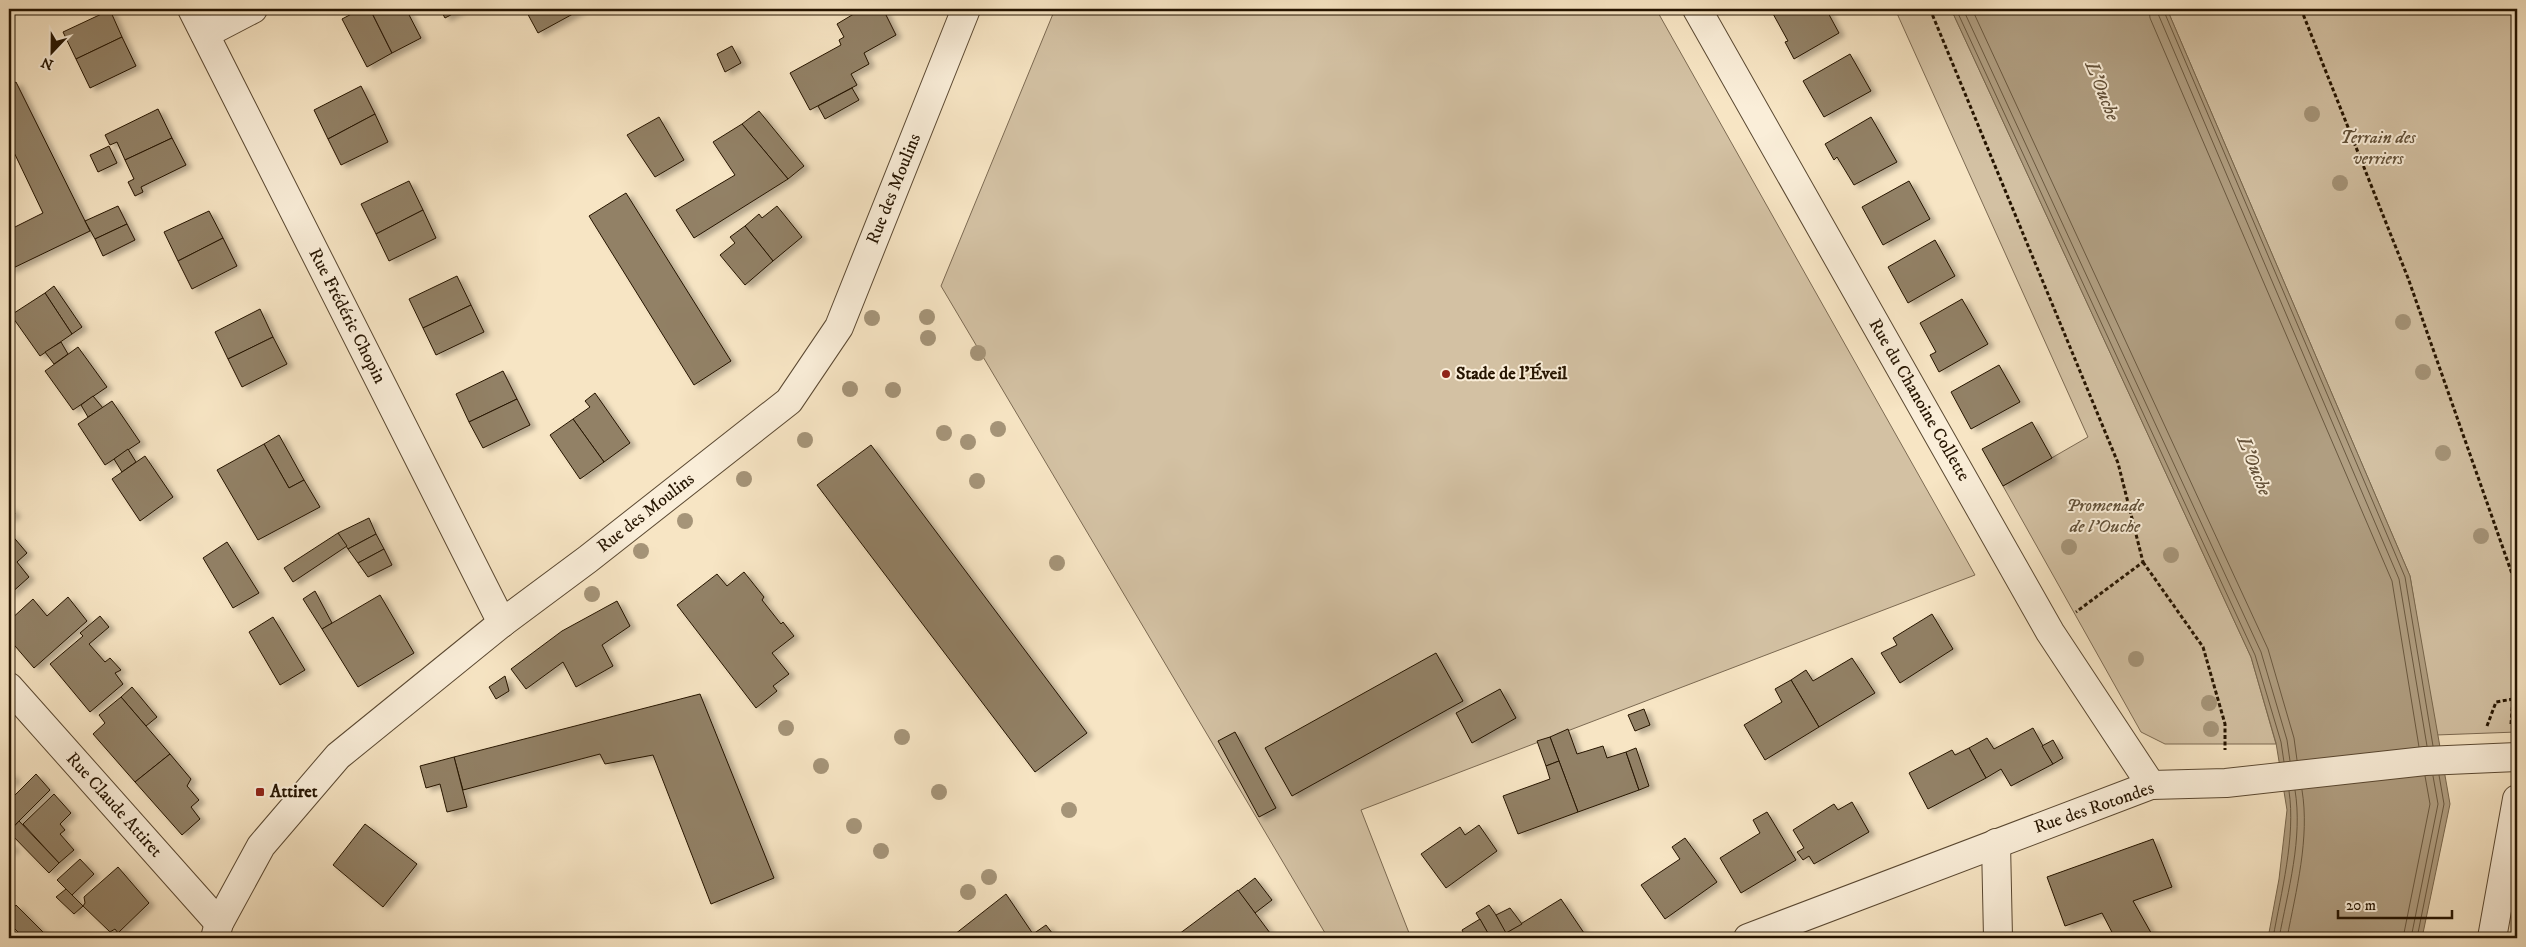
<svg xmlns="http://www.w3.org/2000/svg" width="2526" height="947" font-family="'IM FELL DW Pica',serif">
  <style>
    .green { fill: #d3c1a3; stroke: #7c6a52 }
    .water { fill: #b09e81; stroke: #78674d }
    .lines { fill: none; stroke-linecap: round; stroke-linejoin: round }
    .shore { stroke: #6a5940; stroke-width: 1 }
    .building { fill: #928166; stroke: #251400; filter: url(#shadow) }
    .minor-casing { stroke: #5a4831; stroke-width: 30 }
    .path { stroke: #251400; stroke-width: 3; stroke-dasharray: 4 2.5; stroke-linecap: butt }
    .minor { stroke: #faeed9; stroke-width: 28 }
    .tree { fill: #a59478 }
    .poi-dot { fill: #8f2418; stroke: #faeed9; stroke-width: 2 }
    .labels { text-anchor: middle; dominant-baseline: central; stroke-width: 4; stroke-linejoin: round; paint-order: stroke }
    .park-label { font-size: 18px; font-style: italic; fill: #625139; stroke: #faeed9 }
    .street-label { font-size: 18px; fill: #251400; stroke: #faeed9 }
    .poi-label { font-size: 18px; font-weight: bold; fill: #251400; stroke: #faeed9; text-anchor: start }
    .water-label { font-size: 19px; font-style: italic; fill: #64523a; stroke: #faeed9 }
  </style>
  <defs>
    <filter id="shadow"><feDropShadow dx="5.5" dy="3" stdDeviation="2.5" flood-color="#0004"/></filter>
  </defs>
  <rect width="100%" height="100%" fill="#f7e5c4"/>
  <filter id="stains"><feTurbulence type="fractalNoise" baseFrequency=".004" numOctaves="4"/><feColorMatrix values="0 0 0 0 .2 0 0 0 0 .09 0 0 0 0 .02 0 0 0 .5 -.17"/></filter>
  <radialGradient id="worn" r=".72"><stop offset=".6" stop-color="#630" stop-opacity="0"/><stop offset="1" stop-color="#630" stop-opacity=".3"/></radialGradient>
  <g class="green">
    <path d="M1055,9H1656L1975,575L1361,810L1411,938H1328L941,286Z"/>
    <path d="M1895,9H1951L2251,657L2276,744H2165L2141,732L2003,486L2088,437Z"/>
    <path d="M2167,9H2517V732L2436,735L2410,576Z"/>
  </g>
  <path class="water" d="M1951,9H2167L2410,576L2450,804L2422,938H2268L2279,879L2287,810L2276,743L2251,657Z"/>
  <g class="lines">
    <g class="shore">
      <path d="M1956,9L2255,655L2281,742L2284,762"/>
      <path d="M1963,9L2261,652L2287,740L2290,761"/>
      <path d="M1972,9L2268,649L2294,738L2297,760"/>
      <path d="M2149,9L2150,18L2392,581L2419,747"/>
      <path d="M2156,9L2399,579L2427,746"/>
      <path d="M2163,9L2405,577L2433,746"/>
      <path d="M2273,938C2281,893 2296,837 2289,791"/>
      <path d="M2279,938C2288,891 2303,838 2295,790"/>
      <path d="M2287,938C2296,891 2310,838 2302,790"/>
      <path d="M2403,938L2430,804L2425,776"/>
      <path d="M2411,938L2438,804L2433,776"/>
      <path d="M2417,938L2444,804L2439,775"/>
    </g>
  </g>
  <g class="building">
    <path d="M361,9H370L392,53L367,67L342,19Z"/>
    <path d="M370,9H406L421,38L392,53Z"/>
    <path d="M440,9H462L445,18Z"/>
    <path d="M525,9H582L538,33Z"/>
    <path d="M862,9H883L896,35L864,53L869,64L851,74L857,85L810,110L790,73L841,45L839,40L844,37L837,24Z"/>
    <path d="M1778,9H1826L1839,33L1794,59L1785,42L1788,41L1772,12Z"/>
    <path d="M110,10L122,37L76,59L63,32Z"/>
    <path d="M122,37L136,66L90,88L76,59Z"/>
    <path d="M732,46L741,63L725,72L717,54Z"/>
    <path d="M1850,54L1871,91L1824,117L1803,81Z"/>
    <path d="M16,82L90,231L9,270V230L43,213L9,142V86Z"/>
    <path d="M361,86L375,114L328,139L314,110Z"/>
    <path d="M852,88L859,100L825,119L818,106Z"/>
    <path d="M158,109L172,138L125,160L117,142L110,145L105,135Z"/>
    <path d="M759,111L804,166L788,179L742,124Z"/>
    <path d="M375,114L388,142L341,165L328,139Z"/>
    <path d="M659,117L684,160L655,177L627,135Z"/>
    <path d="M1871,117L1897,162L1854,185L1837,157L1834,160L1825,144Z"/>
    <path d="M742,124L788,179L694,238L676,210L735,175L713,142Z"/>
    <path d="M172,138L186,165L141,187L143,192L135,196L128,182L134,179L125,160Z"/>
    <path d="M109,146L117,163L98,172L90,155Z"/>
    <path d="M409,181L423,210L376,234L361,204Z"/>
    <path d="M1909,181L1930,219L1883,245L1862,207Z"/>
    <path d="M626,193L731,361L694,385L589,216Z"/>
    <path d="M118,206L127,224L95,239L85,221Z"/>
    <path d="M777,206L802,237L773,261L745,226L759,214L762,218Z"/>
    <path d="M423,210L436,238L389,261L376,234Z"/>
    <path d="M209,211L223,238L178,261L164,232Z"/>
    <path d="M127,224L135,240L103,256L95,239Z"/>
    <path d="M745,226L773,261L745,285L720,255L735,243L730,237Z"/>
    <path d="M223,238L237,266L192,289L178,261Z"/>
    <path d="M1935,240L1955,276L1908,303L1888,267Z"/>
    <path d="M457,276L471,305L423,328L409,299Z"/>
    <path d="M54,286L82,327L72,334L45,293Z"/>
    <path d="M45,293L72,334L40,356L11,315Z"/>
    <path d="M1962,299L1988,344L1939,372L1930,355L1936,352L1920,323Z"/>
    <path d="M471,305L484,332L436,355L423,328Z"/>
    <path d="M260,309L273,337L228,359L215,332Z"/>
    <path d="M273,337L287,364L242,387L228,359Z"/>
    <path d="M61,342L68,354L54,364L45,352Z"/>
    <path d="M78,347L107,387L73,410L45,371Z"/>
    <path d="M1999,365L2020,402L1971,429L1951,392Z"/>
    <path d="M503,371L517,399L469,422L456,394Z"/>
    <path d="M595,393L630,443L604,462L573,419L590,407L585,401Z"/>
    <path d="M93,396L103,408L88,417L81,405Z"/>
    <path d="M517,399L530,425L483,448L469,422Z"/>
    <path d="M112,401L140,442L105,465L78,424Z"/>
    <path d="M573,419L604,462L580,479L550,435Z"/>
    <path d="M2032,422L2052,458L2003,486L1982,449Z"/>
    <path d="M279,435L304,480L289,488L264,444Z"/>
    <path d="M264,444L289,488L304,480L320,507L258,540L217,470Z"/>
    <path d="M871,445L1087,733L1035,772L817,485Z"/>
    <path d="M128,449L136,462L122,472L114,459Z"/>
    <path d="M145,456L173,497L140,521L112,479Z"/>
    <path d="M9,506L15,514L9,519Z"/>
    <path d="M369,518L376,534L348,549L338,533Z"/>
    <path d="M10,533L27,553L17,562L29,577L9,595Z"/>
    <path d="M338,533L347,546L293,582L284,568Z"/>
    <path d="M376,534L384,549L358,563L348,549Z"/>
    <path d="M227,542L259,593L233,608L203,558Z"/>
    <path d="M384,549L392,565L368,577L358,563Z"/>
    <path d="M744,572L764,597L762,600L781,624L783,622L794,636L772,653L789,674L773,686L777,691L756,708L677,605L717,574L727,586Z"/>
    <path d="M315,591L332,623L322,629L303,599Z"/>
    <path d="M380,595L414,653L358,687L322,629Z"/>
    <path d="M68,597L87,621L34,668L9,639V621L33,599L47,616Z"/>
    <path d="M617,601L630,626L602,645L613,666L576,687L563,662L526,689L511,669L562,631Z"/>
    <path d="M1932,614L1953,649L1900,683L1881,653L1897,645L1893,638Z"/>
    <path d="M100,616L109,627L89,644L105,662L110,658L121,670L115,673L123,684L90,712L50,664L83,636L80,633Z"/>
    <path d="M273,617L305,670L280,685L249,632Z"/>
    <path d="M1436,653L1463,701L1292,796L1265,748Z"/>
    <path d="M1852,658L1875,693L1819,727L1791,680L1806,670L1813,681Z"/>
    <path d="M505,676L509,691L496,699L489,687Z"/>
    <path d="M1791,680L1819,727L1765,760L1744,725L1782,702L1775,689Z"/>
    <path d="M132,687L157,717L146,726L121,697Z"/>
    <path d="M1500,689L1516,718L1472,743L1456,713Z"/>
    <path d="M700,694L774,878L711,904L653,755L605,764L600,754L463,790L454,757Z"/>
    <path d="M121,697L170,754L135,782L93,734L105,723L99,715Z"/>
    <path d="M1644,709L1650,725L1635,731L1628,715Z"/>
    <path d="M2033,728L2053,764L2011,786L2001,769L1986,778L1969,748L1987,738L1994,749Z"/>
    <path d="M1568,729L1577,754L1603,746L1607,758L1626,752L1639,790L1578,812L1550,737Z"/>
    <path d="M1235,732L1276,808L1259,817L1218,741Z"/>
    <path d="M1550,737L1559,761L1546,766L1537,741Z"/>
    <path d="M2053,740L2063,758L2053,764L2042,746Z"/>
    <path d="M1636,748L1649,786L1639,790L1626,752Z"/>
    <path d="M1969,748L1986,778L1928,809L1909,773L1952,750L1955,755Z"/>
    <path d="M170,754L191,779L187,786L199,800L191,807L200,819L182,835L135,782Z"/>
    <path d="M454,757L467,807L447,812L440,784L426,788L420,766Z"/>
    <path d="M1559,761L1578,812L1518,834L1503,796L1550,779L1546,766Z"/>
    <path d="M9,772L15,779L9,785Z"/>
    <path d="M36,774L50,790L12,828L9,825V801Z"/>
    <path d="M54,794L71,813L60,824L65,830L60,834L74,850L59,863L23,824Z"/>
    <path d="M1852,802L1869,832L1814,864L1809,856L1803,860L1797,852L1804,848L1793,830L1834,804L1838,810Z"/>
    <path d="M1767,812L1796,860L1741,893L1720,858L1760,833L1753,820Z"/>
    <path d="M19,821L59,863L49,873L9,832Z"/>
    <path d="M365,824L417,864L383,907L333,865Z"/>
    <path d="M1479,825L1497,851L1446,888L1421,854L1460,827L1465,835Z"/>
    <path d="M1685,838L1717,882L1665,919L1641,885L1680,859L1672,847Z"/>
    <path d="M2153,839L2172,887L2133,901L2154,938H2115L2102,913L2065,926L2047,877Z"/>
    <path d="M9,842L14,848L9,853Z"/>
    <path d="M80,859L94,874L72,895L57,880Z"/>
    <path d="M118,867L149,903L118,933L115,929L110,932L83,906L85,903L84,897Z"/>
    <path d="M1255,878L1272,900L1255,913L1238,891Z"/>
    <path d="M66,889L83,906L74,914L56,897Z"/>
    <path d="M1238,890L1270,933L1263,938H1182L1179,934Z"/>
    <path d="M1006,894L1033,934L1046,925L1056,938H950Z"/>
    <path d="M1561,899L1584,933L1576,938H1510L1506,933Z"/>
    <path d="M16,905L49,938H24L9,923V907L12,910Z"/>
    <path d="M1489,905L1496,915L1510,938H1484L1489,935L1476,913Z"/>
    <path d="M1510,908L1522,924L1506,933L1496,915Z"/>
    <path d="M1480,919L1489,935L1484,938H1466L1462,930Z"/>
  </g>
  <g class="lines">
    <g class="minor-casing">
      <g id="minor">
        <path d="M192,9L502,623"/>
        <path d="M1697,9L2050,632L2151,785"/>
        <path d="M205,34L253,9"/>
        <path d="M9,687L219,923"/>
        <path d="M1996,843L1998,938"/>
        <path d="M215,938L219,923L261,846L338,756L502,623L588,559L789,401L839,327L966,9"/>
        <path d="M1748,938L2151,785L2226,783L2425,761L2517,757"/>
        <path d="M2492,938L2517,799"/>
      </g>
    </g>
    <g class="path">
      <path d="M1930,9L2118,463L2143,562L2076,612"/>
      <path d="M2301,9L2408,278L2517,588"/>
      <path d="M2143,562L2203,647L2225,724V750"/>
      <path d="M2511,724L2513,699"/>
      <path d="M2487,726L2496,702L2513,699L2517,684"/>
    </g>
    <use href="#minor" class="minor"/>
  </g>
  <g class="tree">
    <circle cx="2312" cy="114" r="8"/>
    <circle cx="2340" cy="183" r="8"/>
    <circle cx="927" cy="317" r="8"/>
    <circle cx="872" cy="318" r="8"/>
    <circle cx="2403" cy="322" r="8"/>
    <circle cx="928" cy="338" r="8"/>
    <circle cx="978" cy="353" r="8"/>
    <circle cx="2423" cy="372" r="8"/>
    <circle cx="850" cy="389" r="8"/>
    <circle cx="893" cy="390" r="8"/>
    <circle cx="998" cy="429" r="8"/>
    <circle cx="944" cy="433" r="8"/>
    <circle cx="805" cy="440" r="8"/>
    <circle cx="968" cy="442" r="8"/>
    <circle cx="2443" cy="453" r="8"/>
    <circle cx="744" cy="479" r="8"/>
    <circle cx="977" cy="481" r="8"/>
    <circle cx="685" cy="521" r="8"/>
    <circle cx="2481" cy="536" r="8"/>
    <circle cx="2069" cy="547" r="8"/>
    <circle cx="641" cy="551" r="8"/>
    <circle cx="2171" cy="555" r="8"/>
    <circle cx="1057" cy="563" r="8"/>
    <circle cx="592" cy="594" r="8"/>
    <circle cx="2136" cy="659" r="8"/>
    <circle cx="2209" cy="703" r="8"/>
    <circle cx="786" cy="728" r="8"/>
    <circle cx="2211" cy="729" r="8"/>
    <circle cx="902" cy="737" r="8"/>
    <circle cx="821" cy="766" r="8"/>
    <circle cx="939" cy="792" r="8"/>
    <circle cx="1069" cy="810" r="8"/>
    <circle cx="854" cy="826" r="8"/>
    <circle cx="881" cy="851" r="8"/>
    <circle cx="989" cy="877" r="8"/>
    <circle cx="968" cy="892" r="8"/>
  </g>
  <g class="poi-dot">
    <circle cx="1446" cy="374" r="5"/>
    <rect x="255" y="787" width="10" height="10" rx="2.5"/>
  </g>
  <g class="labels">
    <g class="park-label">
      <text x="2378" y="138">Terrain des<tspan x="2378" dy="21">verriers</tspan></text>
      <text x="2105" y="506">Promenade<tspan x="2105" dy="21">de l'Ouche</tspan></text>
    </g>
    <g class="street-label">
      <text transform="translate(894 189) rotate(-68)">Rue des Moulins</text>
      <text transform="translate(347 316) rotate(63)">Rue Frédéric Chopin</text>
      <text transform="translate(1919 400) rotate(60)">Rue du Chanoine Collette</text>
      <text transform="translate(646 513) rotate(-38)">Rue des Moulins</text>
      <text transform="translate(114 805) rotate(48)">Rue Claude Attiret</text>
      <text transform="translate(2094 808) rotate(-19)">Rue des Rotondes</text>
    </g>
    <g class="poi-label">
      <text x="1456" y="374">Stade de l'Éveil</text>
      <text x="270" y="792">Attiret</text>
    </g>
    <g class="water-label">
      <text transform="translate(2102 91) rotate(68)">L'Ouche</text>
      <text transform="translate(2254 466) rotate(68)">L'Ouche</text>
    </g>
  </g>
  <rect width="2526" height="947" fill="none" stroke="#f7e5c4" stroke-width="30"/>
  <rect x="10" y="10" width="2506" height="927" fill="none" stroke="#251400" stroke-width="2.5"/>
  <rect x="15" y="15" width="2496" height="917" fill="none" stroke="#251400"/>
  <g transform="translate(52 52) rotate(202)" stroke="#faeed9" stroke-width="4" paint-order="stroke">
  <path d="M0-4L9 19L0 12L-9 19Z" fill="#251400"/>
  <text y="-8" font-size="14" font-weight="bold" text-anchor="middle" fill="#251400">N</text>
  </g>
  <path d="M2338 910v8h114v-8" fill="none" stroke="#251400" stroke-width="2.5"/>
  <text x="2346" y="910" font-size="15" fill="#251400" stroke="#faeed9" stroke-width="4" paint-order="stroke">20 m</text>
  <rect width="100%" height="100%" filter="url(#stains)"/>
  <rect width="100%" height="100%" fill="url(#worn)"/>
</svg>
